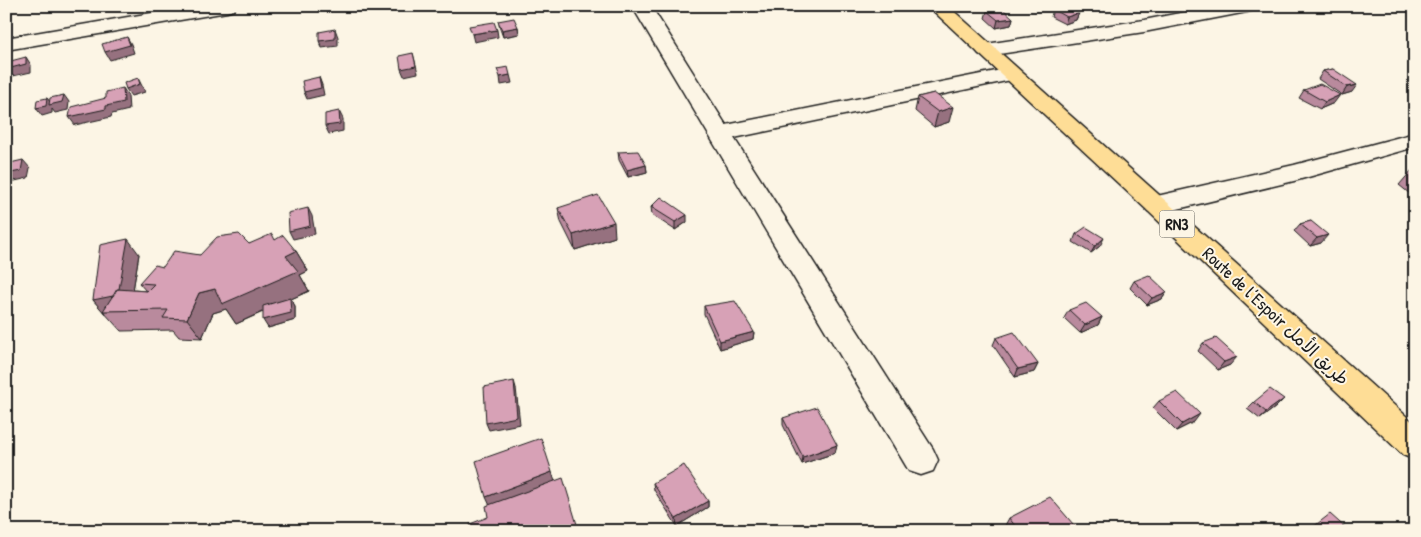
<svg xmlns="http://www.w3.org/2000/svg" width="1421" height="537" font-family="'Patrick Hand','Playpen Sans Arabic',sans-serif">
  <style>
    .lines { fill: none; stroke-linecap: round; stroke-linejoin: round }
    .minor-casing { stroke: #1c1c1c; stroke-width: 3 }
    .highway-casing { stroke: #1c1c1c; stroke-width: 3 }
    .minor { fill: #fcf5e5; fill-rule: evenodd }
    .highway { fill: #fedd96; fill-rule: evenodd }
    .wall { fill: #b98a9d; stroke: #1c1c1c }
    .shaded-wall { fill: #96717f; stroke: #1c1c1c }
    .building { fill: #d7a1b6; stroke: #1c1c1c }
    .labels { text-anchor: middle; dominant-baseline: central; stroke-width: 4; stroke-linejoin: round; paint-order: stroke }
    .shield { fill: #fcf5e5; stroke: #5f5d58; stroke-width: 1 }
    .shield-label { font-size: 16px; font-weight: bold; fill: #1c1c1c }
    .street-label { font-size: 18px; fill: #1c1c1c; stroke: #fcf5e5 }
  </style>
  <rect width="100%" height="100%" fill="#fcf5e5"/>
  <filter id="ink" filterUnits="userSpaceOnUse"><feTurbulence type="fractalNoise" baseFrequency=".02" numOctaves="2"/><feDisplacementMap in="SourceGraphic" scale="10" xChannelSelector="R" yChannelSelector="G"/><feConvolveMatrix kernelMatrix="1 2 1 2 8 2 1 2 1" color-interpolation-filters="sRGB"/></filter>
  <g filter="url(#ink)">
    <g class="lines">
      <g class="minor-casing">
        <g id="minor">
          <path d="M192,6H236L234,10L227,12L6,50V38Z"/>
          <path d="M632,6H651L726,125L1011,68L1018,70L1022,74L1018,78L1011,80L734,138L933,449L938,460L933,471L921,475L909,471Z"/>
          <path d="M1216,6H1256L1254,10L1247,12L1144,32L986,56L979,54L976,50L979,46L986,44L1144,20Z"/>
          <path d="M1415,133V147L1294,181L1157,214L1148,211L1144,205L1148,199L1157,196L1294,165Z"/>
        </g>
      </g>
      <g class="highway-casing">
        <path id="highway" d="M928,6H948L1415,424V460L1403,455L1148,211Z"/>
      </g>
      <use href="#minor" class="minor"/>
      <use href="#highway" class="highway"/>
    </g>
    <g class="wall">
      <path d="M987,6H1004L1003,8L991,10Z"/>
      <path d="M1130,6H1150V8L1136,10Z"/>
      <path d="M1053,9L1079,13L1076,20L1065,24L1051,17Z"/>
      <path d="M987,11L1013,18L1011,25L996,28L985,18Z"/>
      <path d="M498,21L518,27L519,34L503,37L500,29Z"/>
      <path d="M1333,69L1352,92L1342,95L1318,79L1323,71Z"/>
      <path d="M1304,90L1334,103L1320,109L1299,98Z"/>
      <path d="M934,93L949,122L934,127L915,111L918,97Z"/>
      <path d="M618,152L646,165L647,172L628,177L619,160Z"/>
      <path d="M1415,169V198L1399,185L1412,170L1414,171Z"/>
      <path d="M651,207L687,222L675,230L652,215Z"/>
      <path d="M558,208L615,237L575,250L561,222Z"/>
      <path d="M1311,221L1321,243L1310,246L1294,231L1300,224Z"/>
      <path d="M1076,234L1100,246L1091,253L1073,242Z"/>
      <path d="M276,240L296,251L308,271L300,275L309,291L291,299L295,306V320L268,328L263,312L236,324L226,309L213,313L202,338L179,337L173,330L121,331L93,300L139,254L133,290L146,291L139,283L163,267L200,255L249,244Z"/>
      <path d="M1134,281L1167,292L1162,299L1147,305L1130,288Z"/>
      <path d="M704,306L754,332L753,339L720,349L704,314Z"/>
      <path d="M1069,310L1102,317L1098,325L1080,333L1064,318Z"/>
      <path d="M996,338L1038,364L1034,372L1015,377L993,345Z"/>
      <path d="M1203,343L1230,365L1218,370L1198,351Z"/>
      <path d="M1159,401L1194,422L1176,431L1153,408Z"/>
      <path d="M1254,402L1276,407L1260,419L1247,409Z"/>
      <path d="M783,418L837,445L835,453L802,464L783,425Z"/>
      <path d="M653,483L708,501V507L677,526L654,490Z"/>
      <path d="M1009,518L1079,531H1002Z"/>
    </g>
    <g class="shaded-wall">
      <path d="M72,6H90L75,11Z"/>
      <path d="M96,6H111L99,10Z"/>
      <path d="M114,6H131L116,11Z"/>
      <path d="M332,6H347V9L334,11Z"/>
      <path d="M992,6H1004L1003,8L991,10Z"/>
      <path d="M1138,6H1150V8L1136,10Z"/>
      <path d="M1079,13L1076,20L1065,24L1067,17Z"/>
      <path d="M1013,18L1011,25L996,28L998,20Z"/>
      <path d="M518,27L519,34L503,37L502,30Z"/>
      <path d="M335,29L338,37V46L322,48L319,41Z"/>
      <path d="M497,30L498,37L474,42L472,34Z"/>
      <path d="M127,37L131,44L134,53L110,60L105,52Z"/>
      <path d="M413,53L418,73L404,76L401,69Z"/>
      <path d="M26,57L31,65V72L13,76L7,69Z"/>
      <path d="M510,75L512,83L501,85L500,77Z"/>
      <path d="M319,77L322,85L324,95L307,99L304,92Z"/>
      <path d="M138,78L145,92L131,96L126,89Z"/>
      <path d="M1357,85L1352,92L1342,95L1347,87Z"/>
      <path d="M123,88L128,96L129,110L112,114L111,117L75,125L69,117L106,106Z"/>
      <path d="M64,95L69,102L68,110L55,113L52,109V113L42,116L36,108L47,98L52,104Z"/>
      <path d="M1340,95L1334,103L1320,109L1325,102Z"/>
      <path d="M953,107L949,122L934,127L938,112Z"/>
      <path d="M339,111L343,119V131L329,134L325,126Z"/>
      <path d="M23,160L30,168L28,178L6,183V174Z"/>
      <path d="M646,165L647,172L628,177L627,170Z"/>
      <path d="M308,208L312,216L315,234L293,239L289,231Z"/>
      <path d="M687,215V222L675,230V222Z"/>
      <path d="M614,222L615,237L575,250L573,235Z"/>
      <path d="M1328,235L1321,243L1310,246L1317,238Z"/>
      <path d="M1104,238L1100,246L1091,253L1095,246Z"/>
      <path d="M128,239L139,254L130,309L103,311L106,315L93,300Z"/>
      <path d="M296,251L308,271L300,275L309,291L291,299L295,306V320L268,328L263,320L290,299L236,324L226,309L213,313L202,338L187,319L199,293L215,289Z"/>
      <path d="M1167,292L1162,299L1147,305L1152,298Z"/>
      <path d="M1102,317L1098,325L1080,333L1085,325Z"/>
      <path d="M754,332L753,339L720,349V341Z"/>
      <path d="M1237,357L1230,365L1218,370L1224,362Z"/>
      <path d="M1038,364L1034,372L1015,377L1018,369Z"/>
      <path d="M514,381L516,388L520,424L489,430L486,423Z"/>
      <path d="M1284,399L1276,407L1260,419L1266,412Z"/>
      <path d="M1200,414L1194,422L1176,431L1182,424Z"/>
      <path d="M837,445L835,453L802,464L803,457Z"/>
      <path d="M552,472L556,485L492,510L486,497Z"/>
      <path d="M708,501V507L677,526L676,519Z"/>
    </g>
    <g class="building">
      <path d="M1062,6H1067L1079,13L1067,17L1053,9Z"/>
      <path d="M1002,8L1013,18L998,20L987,11Z"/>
      <path d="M514,18L518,27L502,30L498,21Z"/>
      <path d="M494,22L497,30L472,34L469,26Z"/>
      <path d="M335,29V39L319,41V32Z"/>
      <path d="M127,37L130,45L105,52L102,44Z"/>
      <path d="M413,53L416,66L401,69L399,56Z"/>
      <path d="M26,57V64L7,69V62Z"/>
      <path d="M508,67L510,75L500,77L497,69Z"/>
      <path d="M1333,69L1357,85L1347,87L1323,71Z"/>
      <path d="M319,77L321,88L304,92L302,81Z"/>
      <path d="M138,78L140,84L126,89L124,83Z"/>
      <path d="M1320,84L1340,95L1325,102L1304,90Z"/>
      <path d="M123,88L124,102L106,106V109L69,117L71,107L106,98V92Z"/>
      <path d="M934,93L953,107L938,112L918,97Z"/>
      <path d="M64,95L62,102L49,105L50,98Z"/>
      <path d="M47,98L46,106L36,108L37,100Z"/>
      <path d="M339,111L340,124L325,126V114Z"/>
      <path d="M638,151L646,165L627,170L618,152Z"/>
      <path d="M23,160L21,171L6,174V164Z"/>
      <path d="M598,195L614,222L573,235L558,208Z"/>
      <path d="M661,197L687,215L675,222L651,207Z"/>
      <path d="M308,208L310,226L289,231L288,213Z"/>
      <path d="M1311,221L1328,235L1317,238L1300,224Z"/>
      <path d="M1086,227L1104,238L1095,246L1076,234Z"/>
      <path d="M239,234L249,244L272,234L275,240L283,235L296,251L286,256L298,271L222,304L215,289L199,293L187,319L163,318L168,310L103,311L117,289L147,291L154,284L139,283L155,265L163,267L174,251L200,255L217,237Z"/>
      <path d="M128,239L119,289H117L113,296L93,300L100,245Z"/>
      <path d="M1149,275L1167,292L1152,298L1134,281Z"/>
      <path d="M290,298L291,313L263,320V306Z"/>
      <path d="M735,301L754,332L720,341L704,306Z"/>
      <path d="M1086,303L1102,317L1085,325L1069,310Z"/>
      <path d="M1014,332L1038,364L1018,369L996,338Z"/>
      <path d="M1216,338L1237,357L1224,362L1203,343Z"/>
      <path d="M514,381L517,417L486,423L484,387Z"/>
      <path d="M1270,389L1284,399L1266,412L1254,402Z"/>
      <path d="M1177,392L1200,414L1182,424L1159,401Z"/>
      <path d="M817,407L837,445L803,457L783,418Z"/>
      <path d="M541,438L552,472L486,497L476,461Z"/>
      <path d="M684,465L708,501L676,519L653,483Z"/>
      <path d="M563,478L579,531H472L470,524L488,517L486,506Z"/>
      <path d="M1050,497L1079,531H1019L1009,518Z"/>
      <path d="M1330,514L1349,531H1308Z"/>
    </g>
  </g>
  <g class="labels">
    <rect class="shield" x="1159.5" y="210.5" width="35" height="27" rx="4"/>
    <g class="shield-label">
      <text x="1177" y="224">RN3</text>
    </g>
    <g class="street-label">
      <text transform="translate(1276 316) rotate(43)">Route de l’Espoir طريق الأمل</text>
    </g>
  </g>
  <rect width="1421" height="537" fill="none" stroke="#fcf5e5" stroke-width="25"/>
  <rect x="12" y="12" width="1396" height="512" fill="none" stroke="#1c1c1c" stroke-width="2" filter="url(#ink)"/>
</svg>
